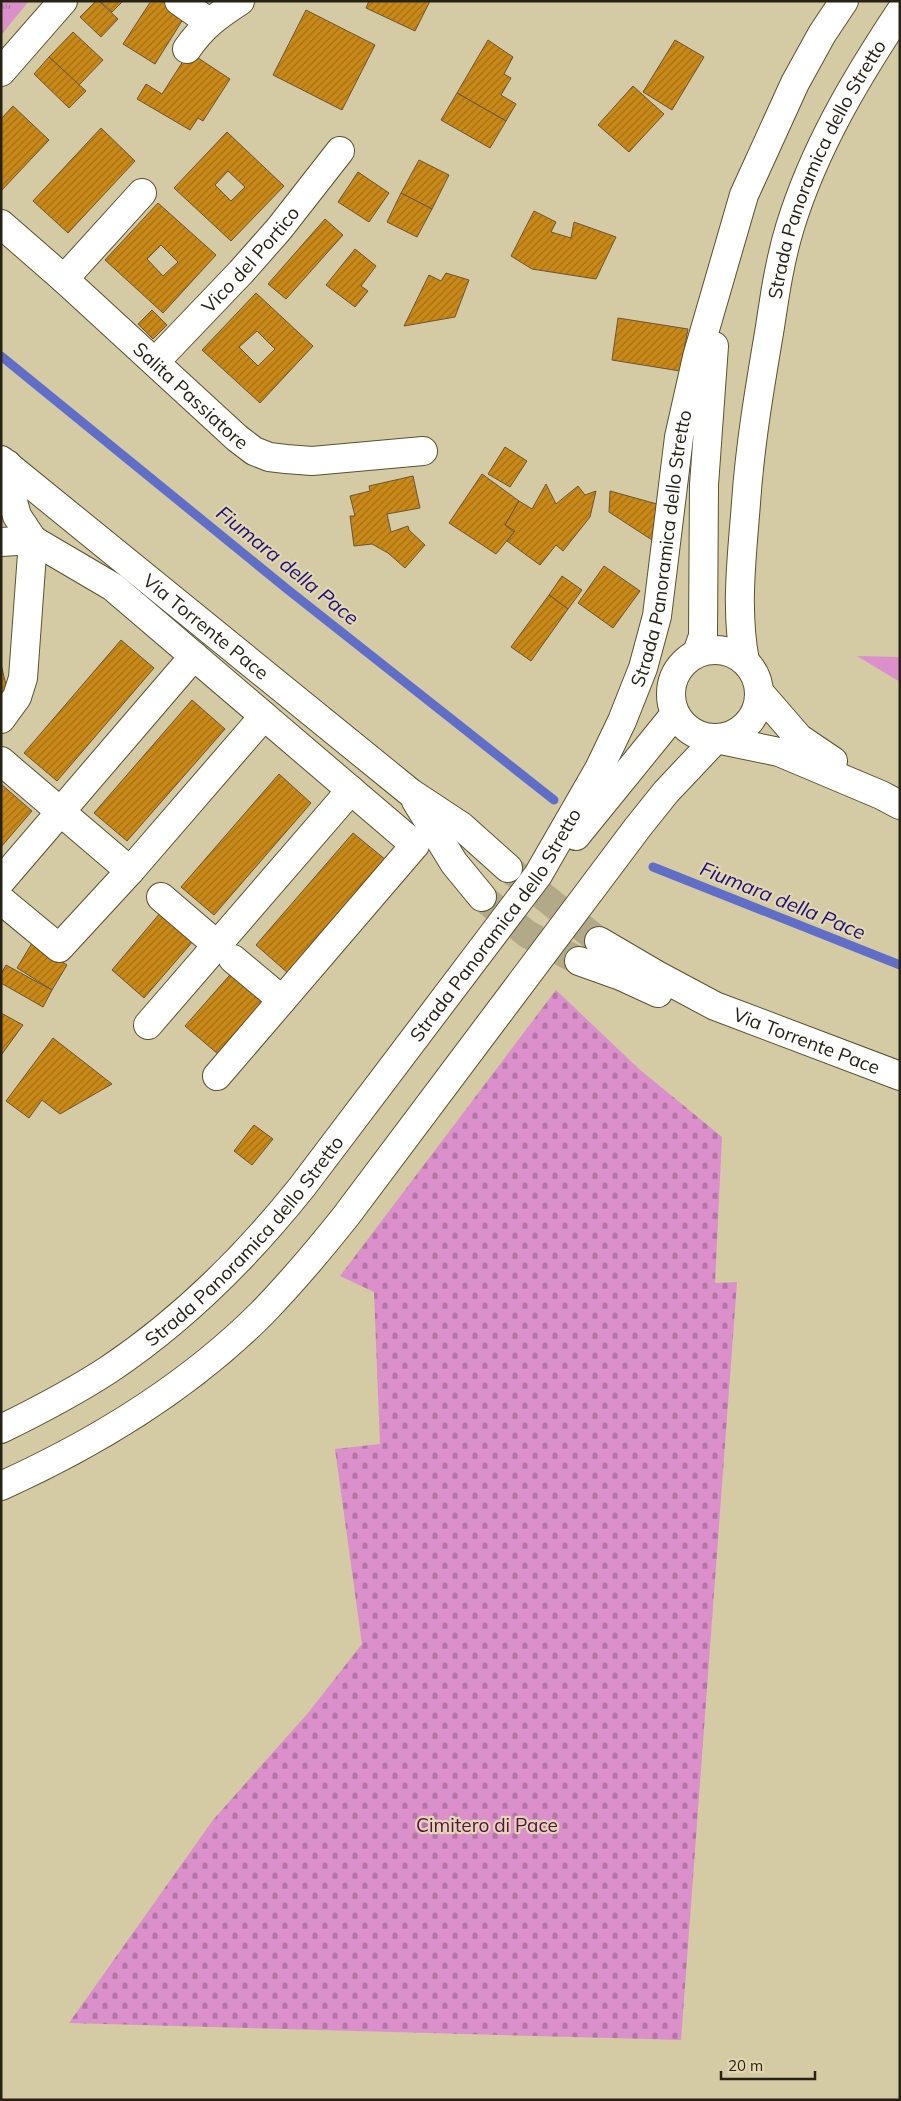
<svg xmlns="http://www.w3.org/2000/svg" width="901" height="2101" font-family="Mulish,sans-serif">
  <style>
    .grass { fill: #db90cc }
    .cemetery { fill: url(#cemetery-stones) }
    .park { fill: url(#park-tufts) }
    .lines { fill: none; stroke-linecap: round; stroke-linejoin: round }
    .stream { stroke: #606ec7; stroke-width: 9 }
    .building { fill: url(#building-hatch); stroke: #6a5437; fill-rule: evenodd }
    .minor-tunnel { stroke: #b1a987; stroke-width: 28; stroke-dasharray: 28 14; stroke-linecap: butt }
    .minor-casing { stroke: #5a512f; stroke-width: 30 }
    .major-casing { stroke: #5a512f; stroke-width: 30 }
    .minor { stroke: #fff; stroke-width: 28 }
    .major { stroke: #fff; stroke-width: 28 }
    .labels { text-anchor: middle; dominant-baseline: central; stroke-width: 4.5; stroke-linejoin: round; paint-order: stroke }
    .street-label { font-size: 19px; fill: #272314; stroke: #e1d7b1 }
    .park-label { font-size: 19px; fill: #5b0c51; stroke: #e1d7b1 }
    .water-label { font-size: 20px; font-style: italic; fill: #1c0e7c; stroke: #e1d7b1 }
  </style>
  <defs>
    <pattern id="cemetery-stones" width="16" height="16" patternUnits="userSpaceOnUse" patternTransform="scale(1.25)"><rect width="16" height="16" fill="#db90cc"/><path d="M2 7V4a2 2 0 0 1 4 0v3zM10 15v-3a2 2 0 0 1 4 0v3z" fill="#b275a4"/></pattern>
    <pattern id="park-tufts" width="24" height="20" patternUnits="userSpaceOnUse" patternTransform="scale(1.25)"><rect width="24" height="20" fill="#db90cc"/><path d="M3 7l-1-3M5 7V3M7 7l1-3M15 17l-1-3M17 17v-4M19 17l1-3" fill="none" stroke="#b275a4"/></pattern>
    <pattern id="building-hatch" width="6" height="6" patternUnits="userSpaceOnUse" patternTransform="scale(1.25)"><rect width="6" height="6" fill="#c98918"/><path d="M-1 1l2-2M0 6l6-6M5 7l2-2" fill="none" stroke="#a37014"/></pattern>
  </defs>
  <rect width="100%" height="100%" fill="#d4caa4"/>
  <path class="grass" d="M857,656L900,657V682Z"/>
  <path class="cemetery" d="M556,990L639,1069L722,1137L715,1283L737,1282L681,2040L69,2023L213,1820L308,1713L362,1644L335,1449L380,1444L374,1292L340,1276Z"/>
  <path class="park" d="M1,1H29L1,35Z"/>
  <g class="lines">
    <g class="stream">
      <path d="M1,356L287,589L554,800"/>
      <path d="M653,867L900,965"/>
    </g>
  </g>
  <g class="building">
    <path d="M96,1H99L118,19L101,37L80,17Z"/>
    <path d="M100,1H123L112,12Z"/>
    <path d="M151,1H162L185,16L155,64L123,44Z"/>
    <path d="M369,1H430L415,31L366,8Z"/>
    <path d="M306,10L375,45L342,110L273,75Z"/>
    <path d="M73,32L103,60L79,85L49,57Z"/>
    <path d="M488,40L513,57L504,74L511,78L501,95L516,104L506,121L457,93Z"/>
    <path d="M675,40L704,57L672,110L643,92Z"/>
    <path d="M189,52L230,79L203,121L198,118L190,130L137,99L146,84L162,94Z"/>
    <path d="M49,57L86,91L69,108L34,74Z"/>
    <path d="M633,86L664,114L629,152L598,125Z"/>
    <path d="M457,93L506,121L490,148L441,120Z"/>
    <path d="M13,106L49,140L1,191V119Z"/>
    <path d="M101,128L135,161L68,233L33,201Z"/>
    <path d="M227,132L284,186L231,241L174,188ZM228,171L245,187L231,201L215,185Z"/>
    <path d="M419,160L449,175L432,209L401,193Z"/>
    <path d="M358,172L389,193L369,222L338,202Z"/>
    <path d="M401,193L432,209L417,237L387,222Z"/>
    <path d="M158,203L216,255L163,313L105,260ZM161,245L178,262L163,276L147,259Z"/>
    <path d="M534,211L556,222L551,232L571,238L574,222L616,237L596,279L532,269L511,256Z"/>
    <path d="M325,219L343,235L286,299L268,284Z"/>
    <path d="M355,249L376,266L361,286L368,291L355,307L326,285Z"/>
    <path d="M446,273L469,280L455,317L404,326L429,275L441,281Z"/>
    <path d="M256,293L313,346L260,403L202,350ZM257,331L275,349L258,366L239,347Z"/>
    <path d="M152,310L167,325L153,339L138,324Z"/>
    <path d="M618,318L688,329L680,371L612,360Z"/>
    <path d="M505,447L527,461L510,487L488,474Z"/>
    <path d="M482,474L519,501L505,525L514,532L496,554L449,523Z"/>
    <path d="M413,476L420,508L387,514L391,532L408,526L409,530L425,545L405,568L388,553L372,544L354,546L350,516H355L350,496L370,491L369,486Z"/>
    <path d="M546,484L556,504L578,486L585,495L596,491L590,517L563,551L556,545L540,565L507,541L515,531L505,525L519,501L532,509Z"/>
    <path d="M610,491L657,504L652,540L609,512Z"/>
    <path d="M604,566L640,591L613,628L578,603Z"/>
    <path d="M562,576L582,590L568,609L549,595Z"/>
    <path d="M549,595L568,609L531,661L511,647Z"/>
    <path d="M121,640L154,668L57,781L24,753Z"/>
    <path d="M1,664L9,698L1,705Z"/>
    <path d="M192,700L225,729L127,841L94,813Z"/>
    <path d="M279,774L311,803L214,915L181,887Z"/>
    <path d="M1,784L32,811L1,847Z"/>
    <path d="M353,833L386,860L289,974L256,945Z"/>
    <path d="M161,912L194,940L144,998L112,970Z"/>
    <path d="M32,943L67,965L52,990L17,968Z"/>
    <path d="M6,965L52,990L43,1007L1,983V974Z"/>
    <path d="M236,968L268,996L218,1054L185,1026Z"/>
    <path d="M1,1013L23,1025L2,1054L1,1053Z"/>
    <path d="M53,1038L112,1084L60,1114L42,1100L29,1118L6,1101Z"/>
    <path d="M254,1125L273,1139L252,1165L234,1151Z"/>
  </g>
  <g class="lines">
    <g class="minor-tunnel">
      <path d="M508,868L599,941"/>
      <path d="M482,897L527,934L579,961"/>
    </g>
    <g class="minor-casing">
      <g id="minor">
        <path d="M179,1L209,22"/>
        <path d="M187,49C203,26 217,16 240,1"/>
        <path d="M1,72L63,1"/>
        <path id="s1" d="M1,224L64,279L237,438L254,451L269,457L286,459L312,461L423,451"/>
        <path d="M64,279L142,193"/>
        <path id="s2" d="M155,362L241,272L279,229L340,151"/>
        <path id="s3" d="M1,460L411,793L461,826L508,868"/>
        <path d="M1,542L33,540L113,587L415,845L217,1076"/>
        <path d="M760,693L799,738L833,761"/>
        <path d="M1,719L17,697L23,678L33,540L17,516L11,494L7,464"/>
        <path d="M716,739L779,752L881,795L900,805"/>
        <path d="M1,761L130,871"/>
        <path d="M416,801L454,863L482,897"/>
        <path d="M1,881L194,656"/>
        <path d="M161,897L217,945"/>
        <path d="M1,900L59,948L130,871L264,716"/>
        <path id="s4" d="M599,941L657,975L715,1006L900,1076"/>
        <path d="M233,959L282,1000"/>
        <path d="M579,961L621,976L658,993"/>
        <path d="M148,1025L351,790"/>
      </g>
    </g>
    <g class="major-casing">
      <g id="major">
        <circle cx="715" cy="694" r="44"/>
        <path d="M697,653L703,636L704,485L714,346"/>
        <path id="s5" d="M745,661C735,609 742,556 746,503C750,444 760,386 770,327C775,293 780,260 790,227C814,149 855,80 900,12"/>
        <path d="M576,836L675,714"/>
        <path id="s6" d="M1,1429C38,1411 74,1392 108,1370C183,1320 246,1257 302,1187L538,875L599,769L622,721L643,668L657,616L679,437L697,357L744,195L795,83L822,34L844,1"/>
        <path d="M1,1486C96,1443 188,1387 262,1313C292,1282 319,1250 346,1216L638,827L666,792L716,739"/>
      </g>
    </g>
    <use href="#minor" class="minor"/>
    <use href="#major" class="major"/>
  </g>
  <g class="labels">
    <g class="street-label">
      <text stroke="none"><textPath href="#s5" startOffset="505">Strada Panoramica dello Stretto</textPath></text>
      <text stroke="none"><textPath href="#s2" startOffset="140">Vico del Portico</textPath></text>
      <text stroke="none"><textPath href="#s1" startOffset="256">Salita Passiatore</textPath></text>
      <text stroke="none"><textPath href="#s6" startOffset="1135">Strada Panoramica dello Stretto</textPath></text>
      <text stroke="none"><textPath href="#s3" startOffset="264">Via Torrente Pace</textPath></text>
      <text stroke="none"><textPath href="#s6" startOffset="716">Strada Panoramica dello Stretto</textPath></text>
      <text stroke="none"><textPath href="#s4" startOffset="231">Via Torrente Pace</textPath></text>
      <text stroke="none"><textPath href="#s6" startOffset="311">Strada Panoramica dello Stretto</textPath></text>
    </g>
    <g class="park-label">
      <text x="487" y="1825">Cimitero di Pace</text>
    </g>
    <g class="water-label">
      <text transform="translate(288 565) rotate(39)">Fiumara della Pace</text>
      <text transform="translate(783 900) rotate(22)">Fiumara della Pace</text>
    </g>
  </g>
  <rect width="901" height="2101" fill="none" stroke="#272314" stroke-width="5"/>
  <path d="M721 2071v8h94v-8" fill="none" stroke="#272314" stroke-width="2.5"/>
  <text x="728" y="2071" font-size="15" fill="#272314" stroke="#e1d7b1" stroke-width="4" paint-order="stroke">20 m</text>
</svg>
